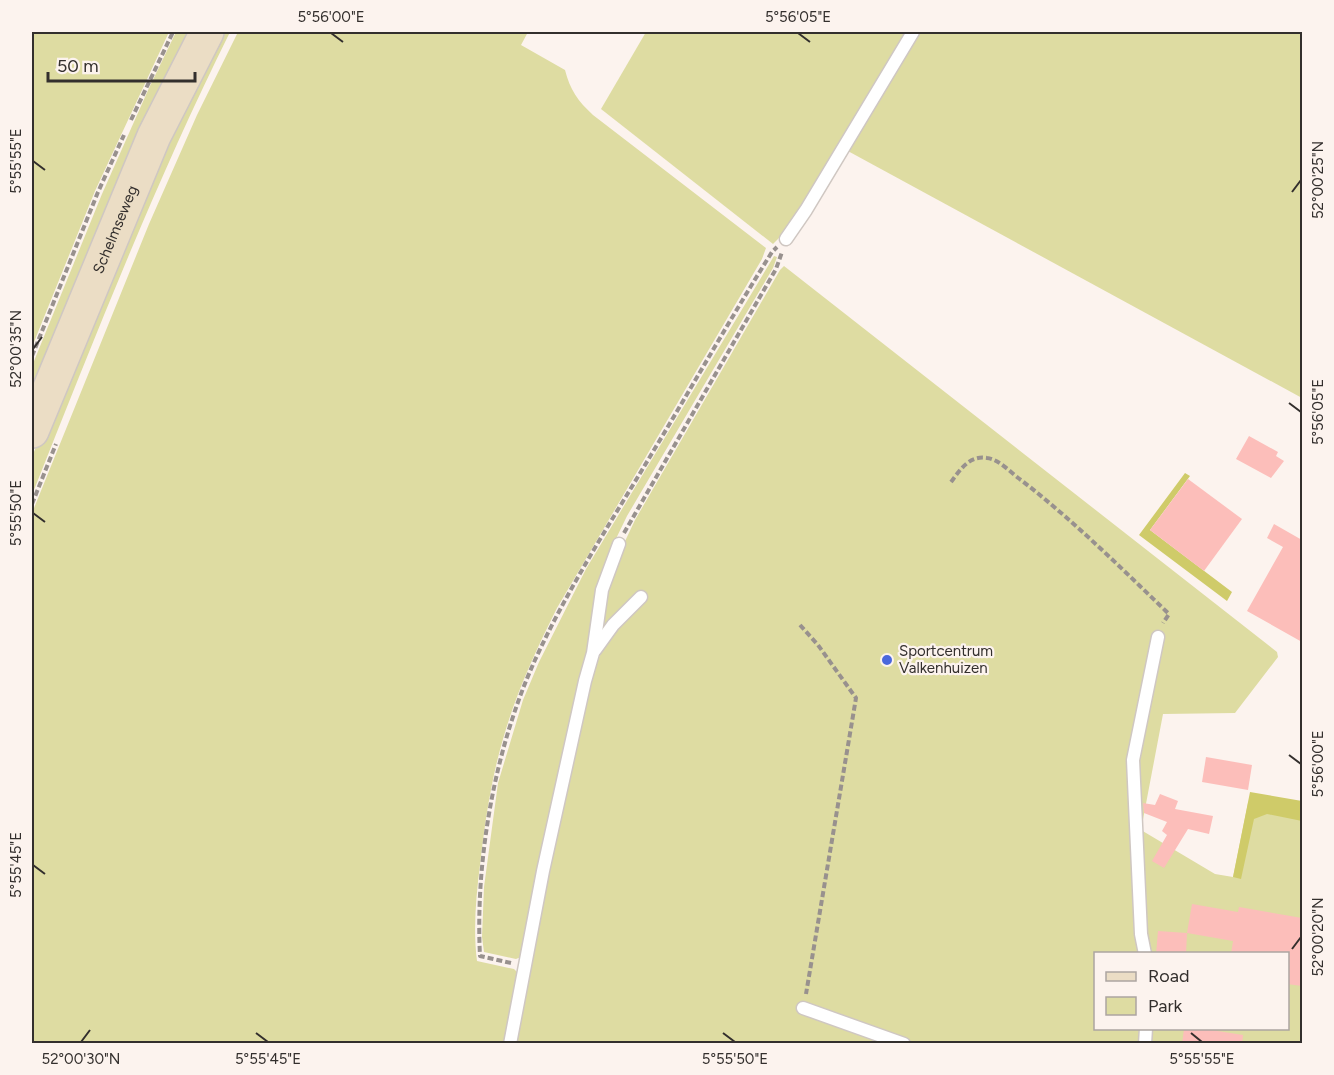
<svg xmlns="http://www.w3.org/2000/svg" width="1334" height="1075" font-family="Figtree,sans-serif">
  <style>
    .green { fill: #dedca2; fill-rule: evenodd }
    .forest { fill: #cfcb69 }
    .building { fill: #fcbeba }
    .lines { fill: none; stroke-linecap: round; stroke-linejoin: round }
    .lane-casing { stroke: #cfc7c2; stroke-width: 15 }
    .secondary-casing { stroke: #cfc7c2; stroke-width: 36 }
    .path { stroke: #98918e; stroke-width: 4; stroke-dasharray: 6 3; stroke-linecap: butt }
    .lane { stroke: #fff; stroke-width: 12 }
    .secondary { stroke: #ebddc5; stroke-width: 33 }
    .ticks { fill: none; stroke: #332f2d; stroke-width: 2 }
    .poi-dot { fill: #4a68dc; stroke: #fcf3ee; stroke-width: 2 }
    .labels { text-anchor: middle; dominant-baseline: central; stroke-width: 4.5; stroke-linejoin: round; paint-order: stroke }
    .street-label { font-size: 15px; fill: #332f2d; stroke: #fcf3ee }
    .poi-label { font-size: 15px; fill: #332f2d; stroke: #fcf3ee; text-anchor: start }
    .neatline { fill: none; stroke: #332f2d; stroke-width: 2 }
    .ticks-label { font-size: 15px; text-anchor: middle; fill: #332f2d }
  </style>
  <rect width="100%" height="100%" fill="#fcf3ee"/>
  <g class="green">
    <path d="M32,32H169L95,191L32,347Z"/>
    <path d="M176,32H192L32,402V366L102,194L149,88Z"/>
    <path d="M215,32H230C155,183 94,339 32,495V457L85,322Z"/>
    <path d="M238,32H528L521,45L565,70C570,90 578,101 593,115L766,248L762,259L557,608C536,650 516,693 503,739C491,780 485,822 480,865C476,896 473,930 477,961L514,969L518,973L505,1043L32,1044V513L149,224L197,115Z"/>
    <path d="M646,32H909L802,208L785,232L773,244L601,109Z"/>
    <path d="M918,32H1302V398L846,150Z"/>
    <path d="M774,256L777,257L773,268L627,516L611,549L598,589L587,655L521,957L516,959L484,952L482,937L484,887L498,783L523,700L539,662L586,569Z"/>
    <path d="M784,266L1277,652L1278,657L1235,713L1163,714L1141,830L1215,874L1233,877L1248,803L1302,812V1043L515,1044L548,873L590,684L603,646L601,632L607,593L619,554L635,520L780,270ZM1096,954H1288V1028H1096Z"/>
  </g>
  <g class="forest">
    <path d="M1185,473L1190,476L1150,530L1232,592L1227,601L1139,535Z"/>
    <path d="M1250,792L1302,801V821L1267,814L1254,819L1241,879L1233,877Z"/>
  </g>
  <g class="building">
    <path d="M1249,436L1278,452L1276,456L1284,461L1271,478L1236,459Z"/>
    <path d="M1188,479L1242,519L1204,571L1150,530Z"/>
    <path d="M1274,524L1302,540V642L1247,611L1283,547L1267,538Z"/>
    <path d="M1206,757L1252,765L1248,790L1202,782Z"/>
    <path d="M1160,794L1178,801L1175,809L1213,816L1209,834L1188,829L1164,868L1152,861L1167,835L1162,831L1167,822L1144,813L1143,803L1155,805Z"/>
    <path d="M1192,904L1238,912L1239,907L1302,918V986L1287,984V954H1231L1233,941L1187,933Z"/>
    <path d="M1158,931L1187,933L1186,954H1156Z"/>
    <path d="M1184,1029H1205L1243,1035L1242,1044H1182Z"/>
  </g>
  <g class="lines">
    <g class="lane-casing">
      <g id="lane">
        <path d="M786,239L806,210L913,32"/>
        <path d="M595,650L613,625L641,597"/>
        <path d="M1145,954L1141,934L1133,760L1158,637"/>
        <path d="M803,1008L904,1044"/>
        <path d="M510,1044L543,871L585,681L593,653L602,590L619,544"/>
        <path d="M1145,1044L1146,1028"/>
      </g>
    </g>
    <g class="secondary-casing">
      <g id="secondary">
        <path id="s1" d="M32,431L154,136L207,32"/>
      </g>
    </g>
    <g class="path">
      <path d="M131,120L173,32"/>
      <path d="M32,356L98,192L124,135"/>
      <path d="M951,482C960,470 969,455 987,458C999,459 1011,473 1021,480C1074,521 1121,568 1169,614L1163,623"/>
      <path d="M32,504L56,444"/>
      <path d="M624,533L776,269L782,252"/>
      <path d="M800,625L818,645L856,698L806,994"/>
      <path d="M511,963L480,956C475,859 495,748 535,660C568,588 611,522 651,455C692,387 730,319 772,252L777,247"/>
    </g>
    <use href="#lane" class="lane"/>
    <use href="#secondary" class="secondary"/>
  </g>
  <path class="ticks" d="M331,33L343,42M798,33L810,42M33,161L45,170M1292,192L1301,180M33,349L42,337M1289,403L1301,412M33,513L45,522M1289,755L1301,764M33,865L45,874M1292,949L1301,937M256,1033L268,1042M723,1033L735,1042M1191,1033L1202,1042M81,1042L90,1030"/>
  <circle class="poi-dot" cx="887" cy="660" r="6"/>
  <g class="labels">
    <g class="street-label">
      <text stroke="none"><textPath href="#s1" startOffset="218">Schelmseweg</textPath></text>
    </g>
    <g class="poi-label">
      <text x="899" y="651">Sportcentrum<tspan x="899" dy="17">Valkenhuizen</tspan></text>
    </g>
  </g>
  <rect width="1334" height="1075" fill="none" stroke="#fcf3ee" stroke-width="66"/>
  <rect x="1094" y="952" width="195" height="78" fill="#fcf3ee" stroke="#aca5a1" stroke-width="1.5"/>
  <rect x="1106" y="972" width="30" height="9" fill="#ebddc5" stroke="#aca5a1" stroke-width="1.5"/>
  <text x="1148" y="982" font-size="18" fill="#332f2d">Road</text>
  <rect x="1106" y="997" width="30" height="18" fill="#dedca2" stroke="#aca5a1" stroke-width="1.5"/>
  <text x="1148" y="1012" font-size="18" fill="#332f2d">Park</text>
  <path d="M48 72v9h147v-9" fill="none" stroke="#332f2d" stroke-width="3"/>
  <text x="57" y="72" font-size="18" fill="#332f2d" stroke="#fcf3ee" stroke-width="4.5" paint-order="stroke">50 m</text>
  <rect x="33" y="33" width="1268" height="1009" class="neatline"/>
  <g class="ticks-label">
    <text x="331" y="22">5°56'00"E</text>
    <text x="798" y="22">5°56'05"E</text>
    <text transform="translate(16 161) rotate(-90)" y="5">5°55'55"E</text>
    <text transform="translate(1318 180) rotate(-90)" y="5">52°00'25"N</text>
    <text transform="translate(16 349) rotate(-90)" y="5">52°00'35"N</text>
    <text transform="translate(1318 412) rotate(-90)" y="5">5°56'05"E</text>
    <text transform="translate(16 513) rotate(-90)" y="5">5°55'50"E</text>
    <text transform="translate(1318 764) rotate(-90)" y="5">5°56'00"E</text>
    <text transform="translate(16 865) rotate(-90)" y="5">5°55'45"E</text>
    <text transform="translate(1318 937) rotate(-90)" y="5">52°00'20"N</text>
    <text x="81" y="1064">52°00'30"N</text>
    <text x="268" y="1064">5°55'45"E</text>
    <text x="735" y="1064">5°55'50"E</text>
    <text x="1202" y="1064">5°55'55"E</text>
  </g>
</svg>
